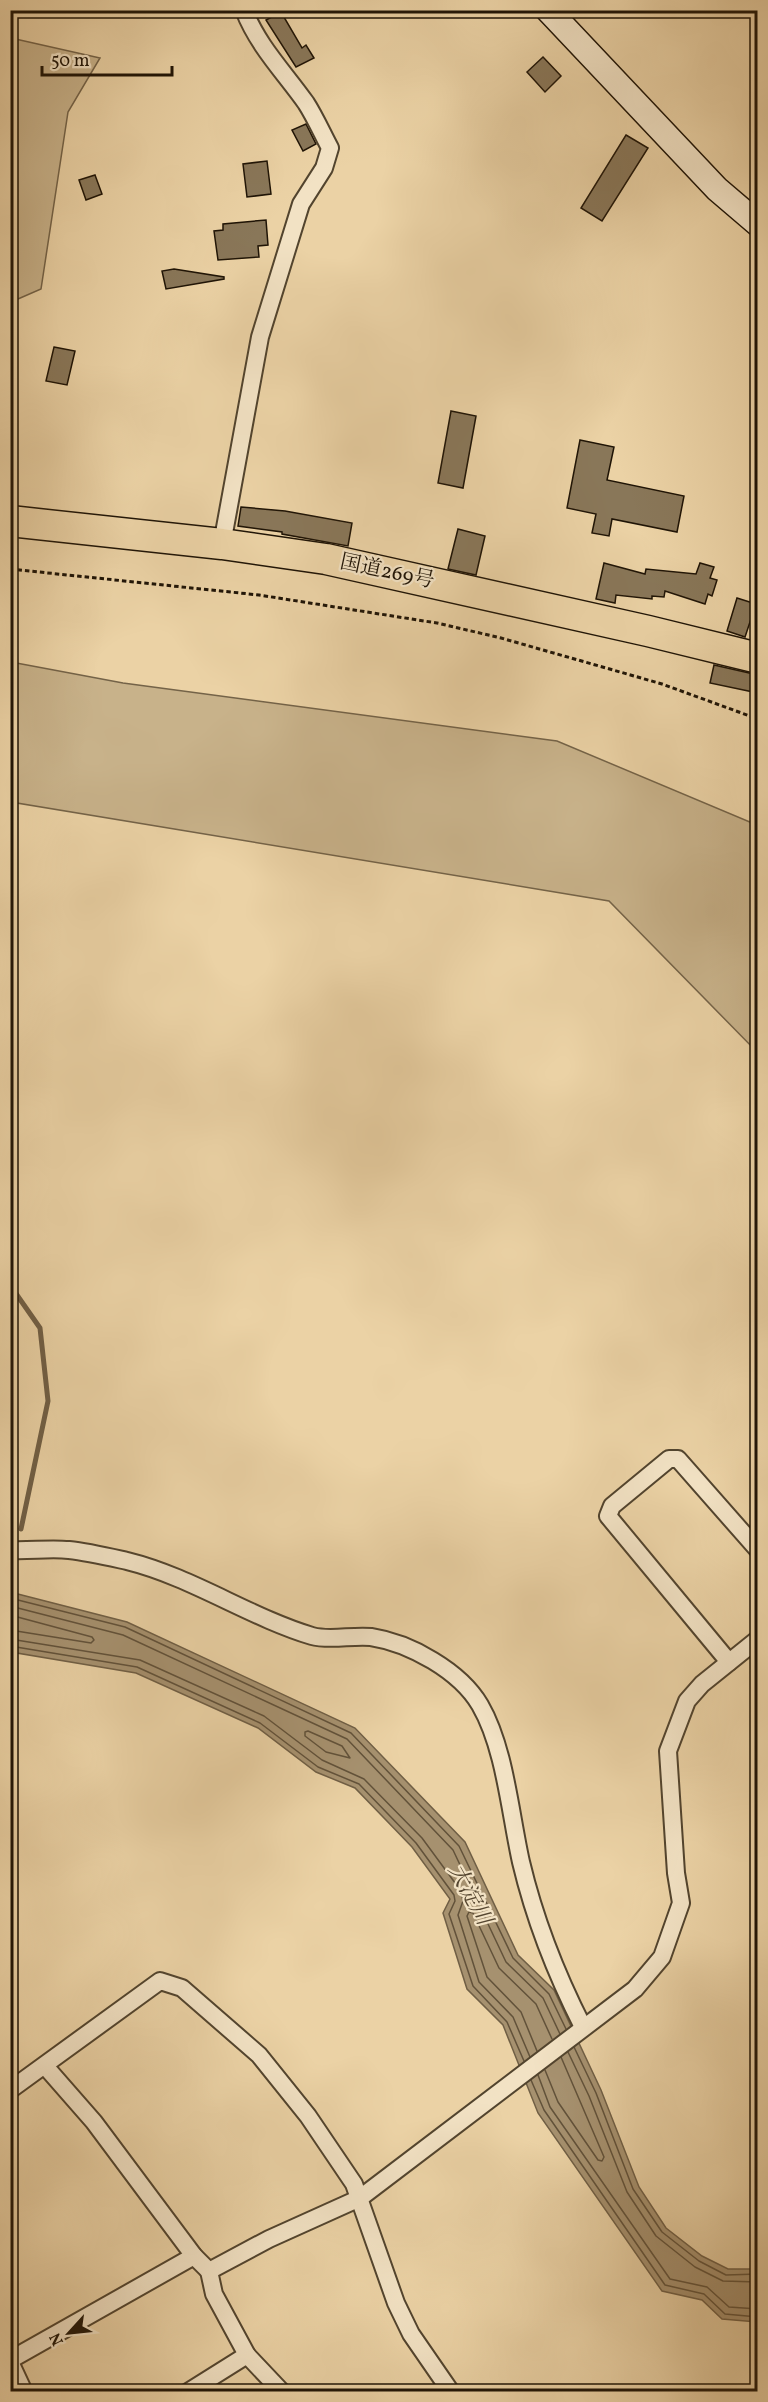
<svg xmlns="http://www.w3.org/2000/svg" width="768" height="2402" font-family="Vollkorn,'Noto Serif JP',serif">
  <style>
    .green { fill: #c8b28a; stroke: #746348; stroke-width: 1.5 }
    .water { fill: #a6916f; stroke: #705f45; stroke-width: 1.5 }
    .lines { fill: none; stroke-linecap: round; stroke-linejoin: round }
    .shore { stroke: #62523a; stroke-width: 1.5 }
    .stream { stroke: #705f45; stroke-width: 5 }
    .building { fill: #897759; stroke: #1f1406; stroke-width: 1.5 }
    .street-casing { stroke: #52442e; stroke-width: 20 }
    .secondary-casing { stroke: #1f1406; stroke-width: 27 }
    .highway-casing { stroke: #1f1406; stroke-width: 33 }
    .path { stroke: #1f1406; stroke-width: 3; stroke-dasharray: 4.5 3; stroke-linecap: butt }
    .street { stroke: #f2e2c4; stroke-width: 16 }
    .secondary { stroke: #f2e2c4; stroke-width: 24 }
    .highway { stroke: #ebd2a5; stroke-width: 30 }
    .labels { text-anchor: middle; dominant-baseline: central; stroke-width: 4.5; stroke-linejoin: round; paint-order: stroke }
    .street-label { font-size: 21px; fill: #1f1406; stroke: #f2e2c4 }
    .water-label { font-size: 22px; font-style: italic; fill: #554630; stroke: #f2e2c4 }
  </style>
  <rect width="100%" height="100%" fill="#ebd2a5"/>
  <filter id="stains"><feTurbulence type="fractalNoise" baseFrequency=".00333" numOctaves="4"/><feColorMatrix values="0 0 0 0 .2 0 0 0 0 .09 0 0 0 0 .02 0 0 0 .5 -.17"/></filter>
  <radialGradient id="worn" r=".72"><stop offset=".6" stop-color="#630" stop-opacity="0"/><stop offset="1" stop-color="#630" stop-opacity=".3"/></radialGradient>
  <g class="green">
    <path d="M11,38L100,58L68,112L41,289L11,302Z"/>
    <path d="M11,662L123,683L557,741L757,825V1052L609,901L11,802Z"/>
  </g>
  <path class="water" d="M10,1592L127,1622L355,1728L465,1842L518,1955L554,1990L601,2090L639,2187L666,2228L702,2256L728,2269H757V2322L722,2319L702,2300L662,2291L538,2113L503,2025L467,1989L443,1913L450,1899L412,1847L355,1788L316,1772L258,1728L136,1673L11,1652Z"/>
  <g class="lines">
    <g class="shore">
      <path d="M10,1598L125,1627L351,1733L459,1846L513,1958L549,1994L566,2029"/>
      <path d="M10,1606L123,1635L347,1739L453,1850L506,1962L543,1998L560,2034"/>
      <path d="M10,1615L92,1637L94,1640L91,1643L10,1630"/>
      <path d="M10,1639L140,1660L264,1716L322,1760L364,1779L422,1838L461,1891L463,1901L458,1915L479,1982L513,2017L530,2057"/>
      <path d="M10,1646L137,1667L260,1723L318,1767L359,1784L416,1843L454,1895L455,1901L449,1914L473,1986L507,2022L524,2061"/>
      <path d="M308,1731L342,1746L350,1758L326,1752L305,1736V1732Z"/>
      <path d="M574,2047L596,2093L633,2189L662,2232L699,2261L726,2275L758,2274"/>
      <path d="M537,2051L521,2012L487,1977L467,1916L469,1912L473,1913L499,1968L536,2004L552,2039"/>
      <path d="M568,2052L589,2096L627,2192L656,2236L695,2267L723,2281L758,2282"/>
      <path d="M545,2070L558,2102L598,2160L602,2161L604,2157L561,2057"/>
      <path d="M538,2075L550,2107L670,2279L707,2287L729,2307L758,2309"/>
      <path d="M531,2080L544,2110L665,2285L704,2294L725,2314L758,2317"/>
    </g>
    <path class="stream" d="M10,1285L40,1328L48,1401L21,1529"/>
  </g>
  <g class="building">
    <path d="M281,12L302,48L306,45L314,58L296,67L266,20Z"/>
    <path d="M543,57L561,76L545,92L527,72Z"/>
    <path d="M306,124L316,144L303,151L292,130Z"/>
    <path d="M626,135L648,148L602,221L581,208Z"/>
    <path d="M267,161L271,194L247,197L243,164Z"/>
    <path d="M95,175L102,194L86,200L79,180Z"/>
    <path d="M266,220L268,245L258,246L259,257L218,260L214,231L223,230V224Z"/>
    <path d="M174,269L224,277V279L166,289L162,271Z"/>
    <path d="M54,347L75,351L67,385L46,381Z"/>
    <path d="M451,411L476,416L463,488L438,483Z"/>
    <path d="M580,440L614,447L607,480L684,496L677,532L612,519L609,536L592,533L596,514L567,508Z"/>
    <path d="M241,507L285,511L352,523L348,546L282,534V532L238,526Z"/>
    <path d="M458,529L485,536L476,575L448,569Z"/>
    <path d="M604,563L645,574L646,569L696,574L700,563L714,567L710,578L717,580L712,596L708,594L705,604L665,591L664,597L652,596V599L616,595L615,603L596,599Z"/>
    <path d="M737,598L756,604L745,637L727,631Z"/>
    <path d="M714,665L758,675V693L710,683Z"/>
  </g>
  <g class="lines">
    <g class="street-casing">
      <g id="street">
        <path d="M222,544L260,337L301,204L324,168L330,148C322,133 315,117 306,103C284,72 258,46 244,10"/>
        <path d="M10,1550C30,1551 50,1548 69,1550C88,1552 109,1557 127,1561C192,1577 249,1617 312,1636C330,1641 352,1635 371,1637C410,1643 460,1671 480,1705C505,1748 510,1813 521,1862C535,1921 556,1974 583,2027"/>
        <path d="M729,1662L608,1516L612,1506L669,1459H678L758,1550"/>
        <path d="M45,2066L94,2122L194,2256L209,2271"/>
        <path d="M10,2090L160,1981L182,1988L259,2055L308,2116L354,2184L396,2303L411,2334L451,2392"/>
        <path d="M247,2355L282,2392"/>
        <path d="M10,2360L194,2256"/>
        <path d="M10,2362L24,2392"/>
        <path d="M188,2392L247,2355L214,2294L209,2271L269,2239L360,2198L635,1989L662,1957L681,1903L676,1873L668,1751L687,1701L702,1684L758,1639"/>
      </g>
    </g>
    <g class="secondary-casing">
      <path id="secondary" d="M548,10L717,189L758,224"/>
    </g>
    <g class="highway-casing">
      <path id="highway" d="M10,521L222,544L326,559L648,631L758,658"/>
    </g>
    <path class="path" d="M10,569L259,595L437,623L501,638L662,684L758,719"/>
    <use href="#street" class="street"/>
    <use href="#secondary" class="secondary"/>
    <use href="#highway" class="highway"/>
  </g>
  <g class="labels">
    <g class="street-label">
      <text transform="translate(387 572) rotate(12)">国道269号</text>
    </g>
    <g class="water-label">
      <text transform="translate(469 1895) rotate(61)">大淀川</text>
    </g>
  </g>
  <rect width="768" height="2402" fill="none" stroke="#ebd2a5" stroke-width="36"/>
  <rect x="12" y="12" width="744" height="2378" fill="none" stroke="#1f1406" stroke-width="3"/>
  <rect x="18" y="18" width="732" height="2366" fill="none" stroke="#1f1406" stroke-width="1.5"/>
  <g transform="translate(69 2333) rotate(243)" stroke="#f2e2c4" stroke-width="4.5" paint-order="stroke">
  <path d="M0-4.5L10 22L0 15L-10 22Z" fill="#1f1406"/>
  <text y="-9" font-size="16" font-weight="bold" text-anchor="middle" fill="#1f1406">N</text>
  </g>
  <path d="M42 66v9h130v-9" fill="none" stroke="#1f1406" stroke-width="3"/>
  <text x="51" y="66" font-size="18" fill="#1f1406" stroke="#f2e2c4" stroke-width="4.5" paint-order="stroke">50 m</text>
  <rect width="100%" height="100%" filter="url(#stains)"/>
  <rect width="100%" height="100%" fill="url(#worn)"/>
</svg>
